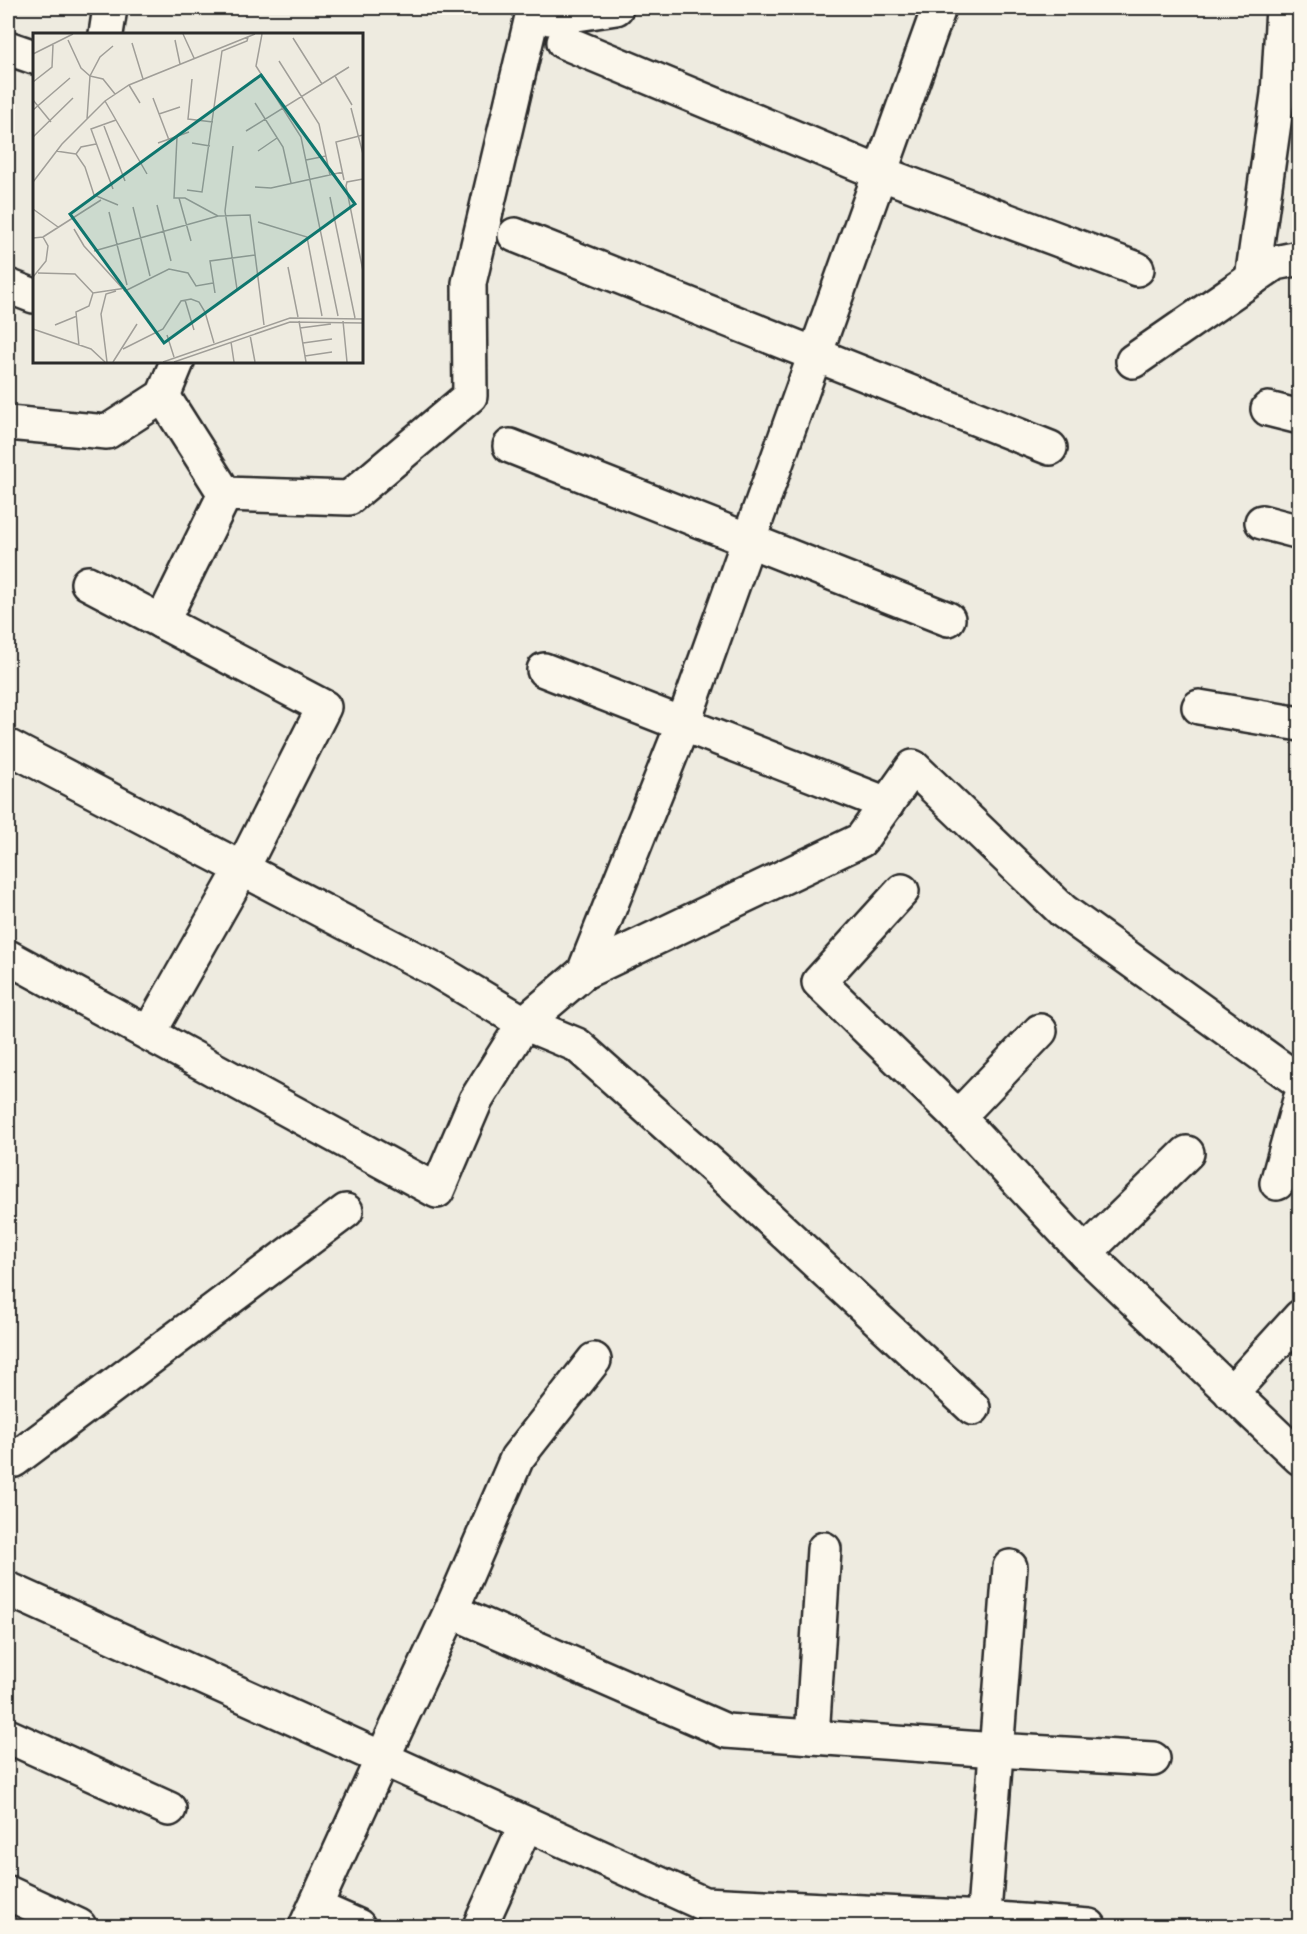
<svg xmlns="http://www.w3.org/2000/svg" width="1307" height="1934" font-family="Sriracha,sans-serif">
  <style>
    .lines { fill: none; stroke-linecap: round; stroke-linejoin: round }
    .minor-casing { stroke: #2b2b2b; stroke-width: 38 }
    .minor { stroke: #fbf7ec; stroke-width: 33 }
    .inset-road { fill: none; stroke: #a09e98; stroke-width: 1.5 }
    .view { fill: #0f766e; fill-opacity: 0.15; stroke: #0f766e; stroke-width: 3 }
    .inset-edge { fill: none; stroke: #2b2b2b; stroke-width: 3 }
  </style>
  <rect width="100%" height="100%" fill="#eeebe0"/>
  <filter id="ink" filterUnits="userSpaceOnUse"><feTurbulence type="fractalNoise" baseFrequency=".0167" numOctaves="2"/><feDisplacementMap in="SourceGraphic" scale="12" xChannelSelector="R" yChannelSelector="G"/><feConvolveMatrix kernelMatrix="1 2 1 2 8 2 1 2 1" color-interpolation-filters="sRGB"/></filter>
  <g filter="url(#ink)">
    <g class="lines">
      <g class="minor-casing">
        <g id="minor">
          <path d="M544,8L551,18L616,8"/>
          <path d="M106,34L110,8"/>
          <path d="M564,42L880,173L1137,269"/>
          <path d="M8,48L34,57"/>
          <path d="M515,235L1050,448"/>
          <path d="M1252,279L1278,94L1283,8"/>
          <path d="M8,286L34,296"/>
          <path d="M1133,361L1275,263L1300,258"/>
          <path d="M163,396L225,494"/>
          <path d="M1268,409L1300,417"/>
          <path d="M8,423L107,432L163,396L177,362"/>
          <path d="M510,446L948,619"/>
          <path d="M1262,522L1300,532"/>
          <path d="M88,583L324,707L242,869L149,1033"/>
          <path d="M162,622L225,494L349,498L470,396L469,283L534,8"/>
          <path d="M544,670L887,804"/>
          <path d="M1199,707L1300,724"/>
          <path d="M9,747L436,970L524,1023L577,1045L715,1168L973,1408"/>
          <path d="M902,891L819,982L958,1117L1085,1253L1300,1458"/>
          <path d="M8,957L437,1191L476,1100L524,1023L584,972L683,724L939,8"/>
          <path d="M584,972L861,840L913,767L1063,911L1300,1082"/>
          <path d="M958,1117L1040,1031"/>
          <path d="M1277,1183L1300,1100"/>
          <path d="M1085,1253L1187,1153"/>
          <path d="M1231,1393L1300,1317"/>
          <path d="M8,1457L14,1460L346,1211"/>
          <path d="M8,1589L704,1904L983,1918L1089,1926"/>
          <path d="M451,1611L726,1731L996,1750L1153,1759"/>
          <path d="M8,1736L169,1809"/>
          <path d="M812,1737L824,1549"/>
          <path d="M8,1893L79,1926"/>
          <path d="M315,1907L358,1926"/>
          <path d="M306,1926L382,1759L451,1611L517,1458L594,1360"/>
          <path d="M480,1926L526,1824"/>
          <path d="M983,1926L1010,1567"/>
        </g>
      </g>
      <use href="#minor" class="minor"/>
    </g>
  </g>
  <g transform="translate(33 33)">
    <rect width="330" height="330" fill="#eeebe0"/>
    <path class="inset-road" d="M150,1L161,25M229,1L223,33L268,104L305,283M260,5L289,51M35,7L48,35L57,43L54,86M142,7L147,31M99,10L110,46M80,13L67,24L57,43L70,46L82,61M0,21L40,1M246,28L286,91L297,142M302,43L319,72M159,46L155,86L180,89M0,49L19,34L20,12M96,52L107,70M120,65L136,107M0,67L18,89M72,68L114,141M222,70L250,114L258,150M318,75L330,121M0,77L37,45M126,81L147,74M71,93L92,148M213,98L316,34M0,104L40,65M144,104L141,165H152L185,183M125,110L156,99M159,110L177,113M63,111L48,114L43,121L52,134L61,162L85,172M200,113L192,178L204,256M23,118L43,121M225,118L244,105M273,127L293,123M330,146L314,149L313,153L330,238M311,147L303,109L330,102M0,149L29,111L72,68L96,52L222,1M222,154L238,155L310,139M80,156L58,96L83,87M154,157L169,159L189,18L214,8L215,4M297,164L322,285M146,165L158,208M124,172L138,228M100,174L117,243M0,176L25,194M76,179L94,252M225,189L274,204L289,283M41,196L51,213L92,258L136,236L155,240L163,253L180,250M10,204L68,167M0,205L10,204L15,213L13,228L0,244M61,218L185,183L217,182L231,292M255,234L265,284M5,240L42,241L60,260L93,255M182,260L177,228L222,222M152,267L161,297M266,288L273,329M310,288L314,329M22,292L44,283M267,295L298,291M0,296L58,316L72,329M134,302L141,324M217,302L222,329M198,309L201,329M270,310L299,306M46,313L43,279L56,273L60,260M90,316L130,296L148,268L158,266L166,269L172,279L181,310M272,323L299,319M74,329L68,281L73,261L83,258M80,329L104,291M130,329L257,285L330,286M141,329L257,289L330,290"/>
    <path class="view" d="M228,42L322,171L131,310L37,181Z"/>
    <rect width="330" height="330" class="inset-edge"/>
  </g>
  <rect width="1307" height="1934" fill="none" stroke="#fbf7ec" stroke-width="30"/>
  <rect x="15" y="15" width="1277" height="1904" fill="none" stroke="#2b2b2b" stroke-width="2" filter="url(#ink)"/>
</svg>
